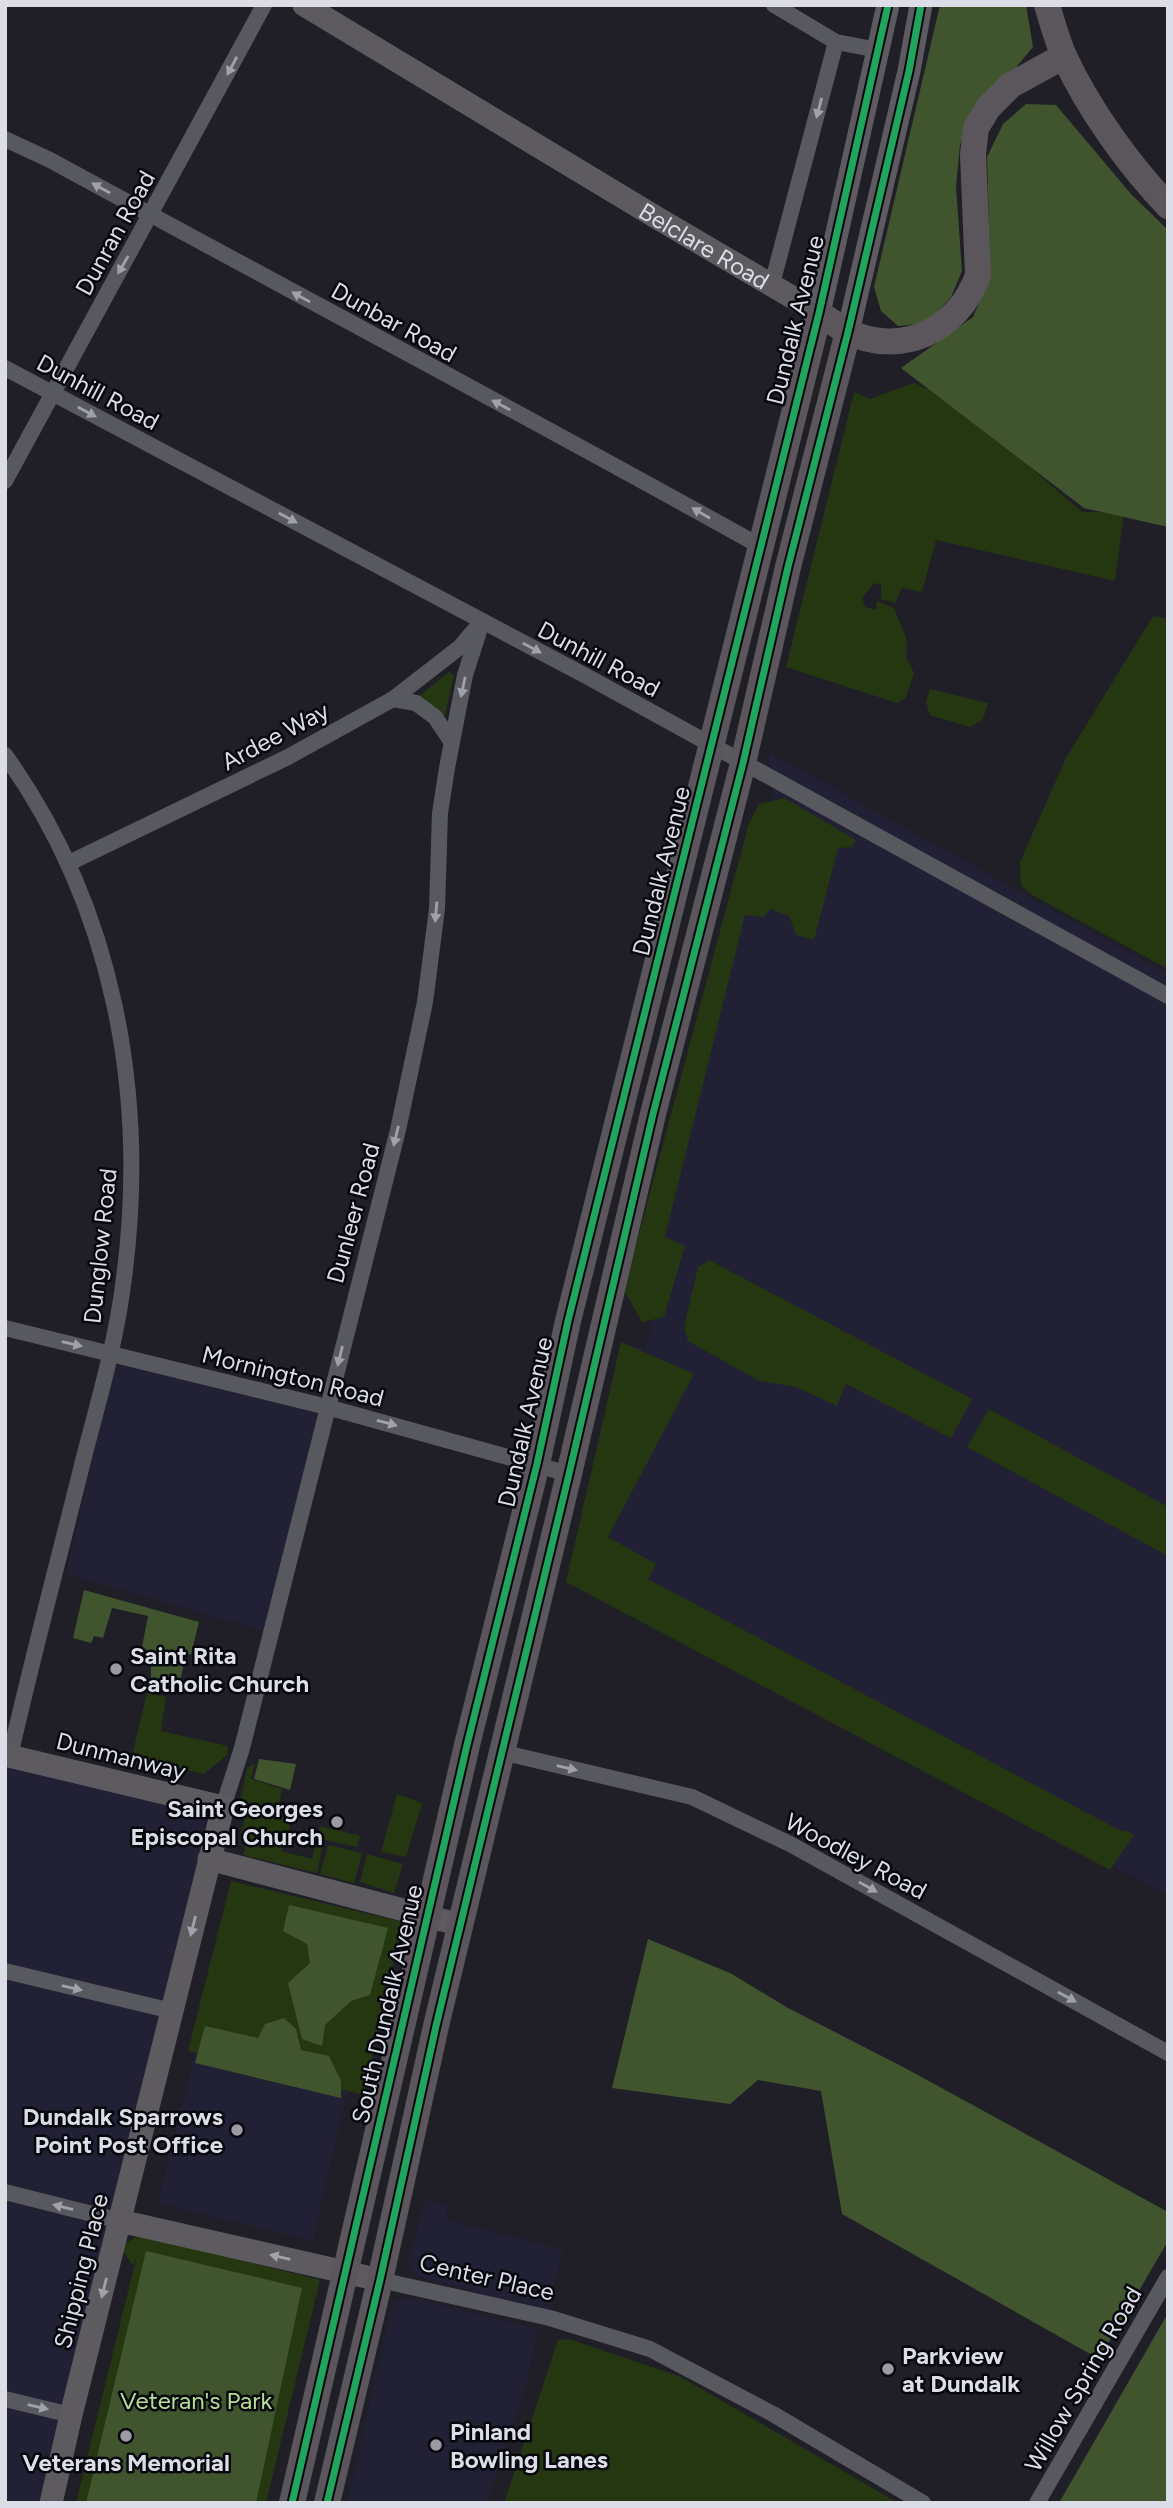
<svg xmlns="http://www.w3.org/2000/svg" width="1173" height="2508" font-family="Figtree,sans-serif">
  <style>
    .built { fill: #212034 }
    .green { fill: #243711 }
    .forest { fill: #40552e }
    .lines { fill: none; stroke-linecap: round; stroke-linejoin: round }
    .street { stroke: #58585f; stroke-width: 16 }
    .secondary { stroke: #5d5b60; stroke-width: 23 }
    .primary { stroke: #5b565b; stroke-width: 26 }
    .cycleway-casing { stroke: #07070e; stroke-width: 11 }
    .cycleway { stroke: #20a55d; stroke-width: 7 }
    .oneway { fill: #a1a1aa }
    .oneway2 { fill: #a3a2ab }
    .poi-dot { fill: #9b9aa5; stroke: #07070e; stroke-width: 2.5 }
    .labels { text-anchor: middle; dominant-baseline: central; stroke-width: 5; stroke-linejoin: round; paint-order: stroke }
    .street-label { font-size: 24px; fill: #dddde8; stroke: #07070e }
    .poi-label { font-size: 24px; font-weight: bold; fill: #dddde8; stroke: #07070e; text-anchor: start }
    .park-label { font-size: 24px; fill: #b6de94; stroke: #07070e }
  </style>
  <rect width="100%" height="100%" fill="#201f28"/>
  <g class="built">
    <path d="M769,752L1168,974V1895L577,1578L627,1349L645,1347L652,1321L642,1299L773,801Z"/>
    <path d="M126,1365L309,1409L317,1421L264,1631L66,1574L113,1370Z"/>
    <path d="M5,1761L212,1811L159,2016L112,2214L105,2213L102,2226L110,2228L39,2503H5Z"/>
    <path d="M195,2053L347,2091L313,2241L158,2203Z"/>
    <path d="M426,2199L448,2205L445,2219L563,2250L548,2312L414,2275L408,2261Z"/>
    <path d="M408,2297L538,2329L526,2386L487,2503H347L393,2302Z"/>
  </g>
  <g class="green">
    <path d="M914,383L951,399L1082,512H1124L1115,581L936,540L922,592L902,588L895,603L881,599V585L874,583L862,598L865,607L876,610L877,601L894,608L907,640L906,657L914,673L906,697L897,703L786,667L854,392L870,399Z"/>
    <path d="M1153,616L1168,619V969L1034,896L1021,886L1020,862L1066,758Z"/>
    <path d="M449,672L454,675L445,715L440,716L418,697Z"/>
    <path d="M930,689L988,703L983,719L970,727L930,715L926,702Z"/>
    <path d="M785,798L856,840L852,847L838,848L814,940L796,935L789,916L771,909L763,917L745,915L665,1237L685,1246L664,1317L642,1322L624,1290L749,823L759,804Z"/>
    <path d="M709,1260L972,1399L951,1438L846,1384L837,1406L796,1387L759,1381L688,1341L684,1327L698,1267Z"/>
    <path d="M621,1342L694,1374L608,1537L656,1564L648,1579L1123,1832L1125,1830L1134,1835L1110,1870L566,1582Z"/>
    <path d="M989,1409L1168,1507V1556L967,1447Z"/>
    <path d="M147,1693L166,1697L161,1731L228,1746L227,1755L204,1774L132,1756Z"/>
    <path d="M255,1763L251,1779L282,1789L278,1812L240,1804L247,1768Z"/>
    <path d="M397,1794L422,1803L406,1857L381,1852Z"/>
    <path d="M247,1808L285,1818L290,1826L289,1833L285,1834L281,1851L312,1859L317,1841L323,1843L317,1873L243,1855L248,1838L241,1834Z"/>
    <path d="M320,1826L360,1836L357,1847L316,1838Z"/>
    <path d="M328,1845L362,1853L354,1883L320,1874Z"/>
    <path d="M367,1854L403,1864L394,1893L360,1882Z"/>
    <path d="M231,1881L402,1922L364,2095L188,2051Z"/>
    <path d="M139,2235L320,2280L266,2503H76L137,2255L133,2265L123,2252L122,2246Z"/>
    <path d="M569,2339L681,2377L898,2503H504L558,2340Z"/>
  </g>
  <g class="forest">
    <path d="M940,5H1026L1033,47L1014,70L971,111L960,145L956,187L962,271L951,297L928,323L898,326L881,311L874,287Z"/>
    <path d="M1026,104L1056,105L1131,194L1168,230V527L1084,508L901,368L973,317L982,296L990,265L987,157L1003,124Z"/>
    <path d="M84,1590L199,1622L191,1654L186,1656L179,1685L151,1678V1653L142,1647L148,1616L112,1608L103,1638L94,1636L91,1643L73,1638Z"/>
    <path d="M259,1759L296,1764L290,1790L254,1779Z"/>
    <path d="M289,1905L388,1928L370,1995L351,2001L325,2025L322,2046L302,2039L288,1983L310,1963L307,1944L283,1931Z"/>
    <path d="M648,1939L730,1973L788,2008L905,2068L1168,2212V2241L1099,2359L842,2214L821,2091L758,2080L730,2104L612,2088Z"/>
    <path d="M284,2018L296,2029L301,2050L329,2056L341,2081V2098L195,2063L205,2026L258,2038L265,2024Z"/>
    <path d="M146,2251L302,2288L256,2503H86Z"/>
    <path d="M1168,2313V2503H1059Z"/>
  </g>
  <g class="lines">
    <g class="street">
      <path d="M774,5L836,42L878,50"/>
      <path d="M5,139L50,160C287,289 525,415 760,546"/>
      <path d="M772,284L836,42"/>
      <path d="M5,368L588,677L1168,996"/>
      <path d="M5,481L264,5"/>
      <path d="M393,699L416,703L435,717L451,741"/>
      <path d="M5,755C114,907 148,1095 124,1278C117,1337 100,1396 85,1453C60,1554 33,1655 10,1756"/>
      <path d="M69,863L288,757L393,699L460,647L478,626"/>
      <path d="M5,1328L327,1407L569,1474"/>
      <path d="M501,1752L692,1797L790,1844L1168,2053"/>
      <path d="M223,1807L242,1748L398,1130L425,1002L437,909L440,813L447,768L465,675L482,622"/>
      <path d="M5,1971L172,2011"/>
      <path d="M5,2192L120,2221"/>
      <path d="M380,2280L550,2318L650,2349L773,2414L923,2503"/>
      <path d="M5,2399L71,2415"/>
      <path d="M1037,2503L1168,2277"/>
    </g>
    <g class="secondary">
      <path id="s1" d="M304,5L659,219L819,313L888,5"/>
      <path d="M848,332L909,71L921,5"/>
      <path d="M5,1755L223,1807L71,2415L51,2503"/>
      <path d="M209,1859L461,1925"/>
      <path d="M120,2221L380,2280"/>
    </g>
    <g class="primary">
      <path d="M1047,5C1052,22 1057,40 1064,56C1088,108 1128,164 1168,206"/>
      <path d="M292,2503L467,1745L537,1464L568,1321L819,313C828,319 837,326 846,331C901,358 959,330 978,275L973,154L976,128L988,108L1011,85L1064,56"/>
      <path d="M327,2503L380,2280L436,2026L569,1474L653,1114L743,763L788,567L848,332"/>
    </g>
    <g class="cycleway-casing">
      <g id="cycleway">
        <path d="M292,2503L467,1745L537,1464L568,1321L819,313L888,5"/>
        <path d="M327,2503L380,2280L436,2026L569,1474L653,1114L743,763L788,567L848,332L909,71L921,5"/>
      </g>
    </g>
    <use href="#cycleway" class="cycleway"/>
  </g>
  <defs><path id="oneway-solid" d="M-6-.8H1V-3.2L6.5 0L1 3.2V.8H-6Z" transform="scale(1.75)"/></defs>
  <g class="oneway">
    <use href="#oneway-solid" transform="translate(232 66) rotate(118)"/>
    <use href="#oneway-solid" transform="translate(819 108) rotate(105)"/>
    <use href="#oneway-solid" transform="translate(101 188) rotate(-151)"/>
    <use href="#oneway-solid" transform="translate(123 265) rotate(120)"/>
    <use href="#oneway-solid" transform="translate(301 297) rotate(-151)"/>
    <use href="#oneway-solid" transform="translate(501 405) rotate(-152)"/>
    <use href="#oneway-solid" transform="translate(87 412) rotate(28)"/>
    <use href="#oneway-solid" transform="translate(701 513) rotate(-150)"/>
    <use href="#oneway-solid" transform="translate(288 518) rotate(28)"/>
    <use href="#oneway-solid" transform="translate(532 648) rotate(28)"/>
    <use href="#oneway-solid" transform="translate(463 687) rotate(102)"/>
    <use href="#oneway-solid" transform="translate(436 912) rotate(95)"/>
    <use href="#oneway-solid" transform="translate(396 1136) rotate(104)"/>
    <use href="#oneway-solid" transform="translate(72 1344) rotate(13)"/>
    <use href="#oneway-solid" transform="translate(340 1356) rotate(104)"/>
    <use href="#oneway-solid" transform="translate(387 1423) rotate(15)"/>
    <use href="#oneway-solid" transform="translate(567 1768) rotate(13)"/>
    <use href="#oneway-solid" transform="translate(868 1887) rotate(29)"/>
    <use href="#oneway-solid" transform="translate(72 1988) rotate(13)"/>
    <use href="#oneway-solid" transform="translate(1067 1997) rotate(29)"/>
    <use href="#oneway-solid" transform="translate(63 2207) rotate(-166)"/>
    <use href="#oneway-solid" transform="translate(38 2407) rotate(13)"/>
  </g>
  <g class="oneway2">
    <use href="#oneway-solid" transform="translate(193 1926) rotate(104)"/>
    <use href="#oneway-solid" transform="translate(280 2257) rotate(-167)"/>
    <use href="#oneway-solid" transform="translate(104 2288) rotate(104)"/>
  </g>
  <g class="poi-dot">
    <circle cx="116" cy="1669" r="7"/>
    <circle cx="337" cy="1822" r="7"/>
    <circle cx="237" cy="2130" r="7"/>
    <circle cx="888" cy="2369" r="7"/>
    <circle cx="126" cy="2436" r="7"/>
    <circle cx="436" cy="2445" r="7"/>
  </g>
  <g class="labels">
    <g class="street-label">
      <text transform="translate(115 233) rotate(-61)">Dunran Road</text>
      <text stroke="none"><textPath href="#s1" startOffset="467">Belclare Road</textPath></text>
      <text transform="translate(795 320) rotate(-76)">Dundalk Avenue</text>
      <text transform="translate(394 322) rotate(29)">Dunbar Road</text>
      <text transform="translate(98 392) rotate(28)">Dunhill Road</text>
      <text transform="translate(599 659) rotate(28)">Dunhill Road</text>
      <text transform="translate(275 736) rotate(-28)">Ardee Way</text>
      <text transform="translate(661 871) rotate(-76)">Dundalk Avenue</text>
      <text transform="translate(353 1213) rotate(-75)">Dunleer Road</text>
      <text transform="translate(100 1246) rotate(-84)">Dunglow Road</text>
      <text transform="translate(293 1376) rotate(14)">Mornington Road</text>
      <text transform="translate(525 1422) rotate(-77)">Dundalk Avenue</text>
      <text transform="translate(121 1756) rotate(14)">Dunmanway</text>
      <text transform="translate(856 1856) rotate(28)">Woodley Road</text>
      <text transform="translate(387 2004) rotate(-77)">South Dundalk Avenue</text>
      <text transform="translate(81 2271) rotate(-76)">Shipping Place</text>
      <text transform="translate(487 2277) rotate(13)">Center Place</text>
      <text transform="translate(1083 2379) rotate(-60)">Willow Spring Road</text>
    </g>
    <g class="poi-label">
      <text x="130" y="1655">Saint Rita<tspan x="130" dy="28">Catholic Church</tspan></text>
      <text x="323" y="1808" text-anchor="end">Saint Georges<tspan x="323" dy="28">Episcopal Church</tspan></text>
      <text x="223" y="2116" text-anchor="end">Dundalk Sparrows<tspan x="223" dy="28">Point Post Office</tspan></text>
      <text x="902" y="2355">Parkview<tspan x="902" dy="28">at Dundalk</tspan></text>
      <text x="450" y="2431">Pinland<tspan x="450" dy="28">Bowling Lanes</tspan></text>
      <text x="126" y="2462" text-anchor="middle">Veterans Memorial</text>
    </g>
    <g class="park-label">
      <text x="196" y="2400">Veteran's Park</text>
    </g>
  </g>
  <rect width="1173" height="2508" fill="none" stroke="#dddde8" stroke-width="14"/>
</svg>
